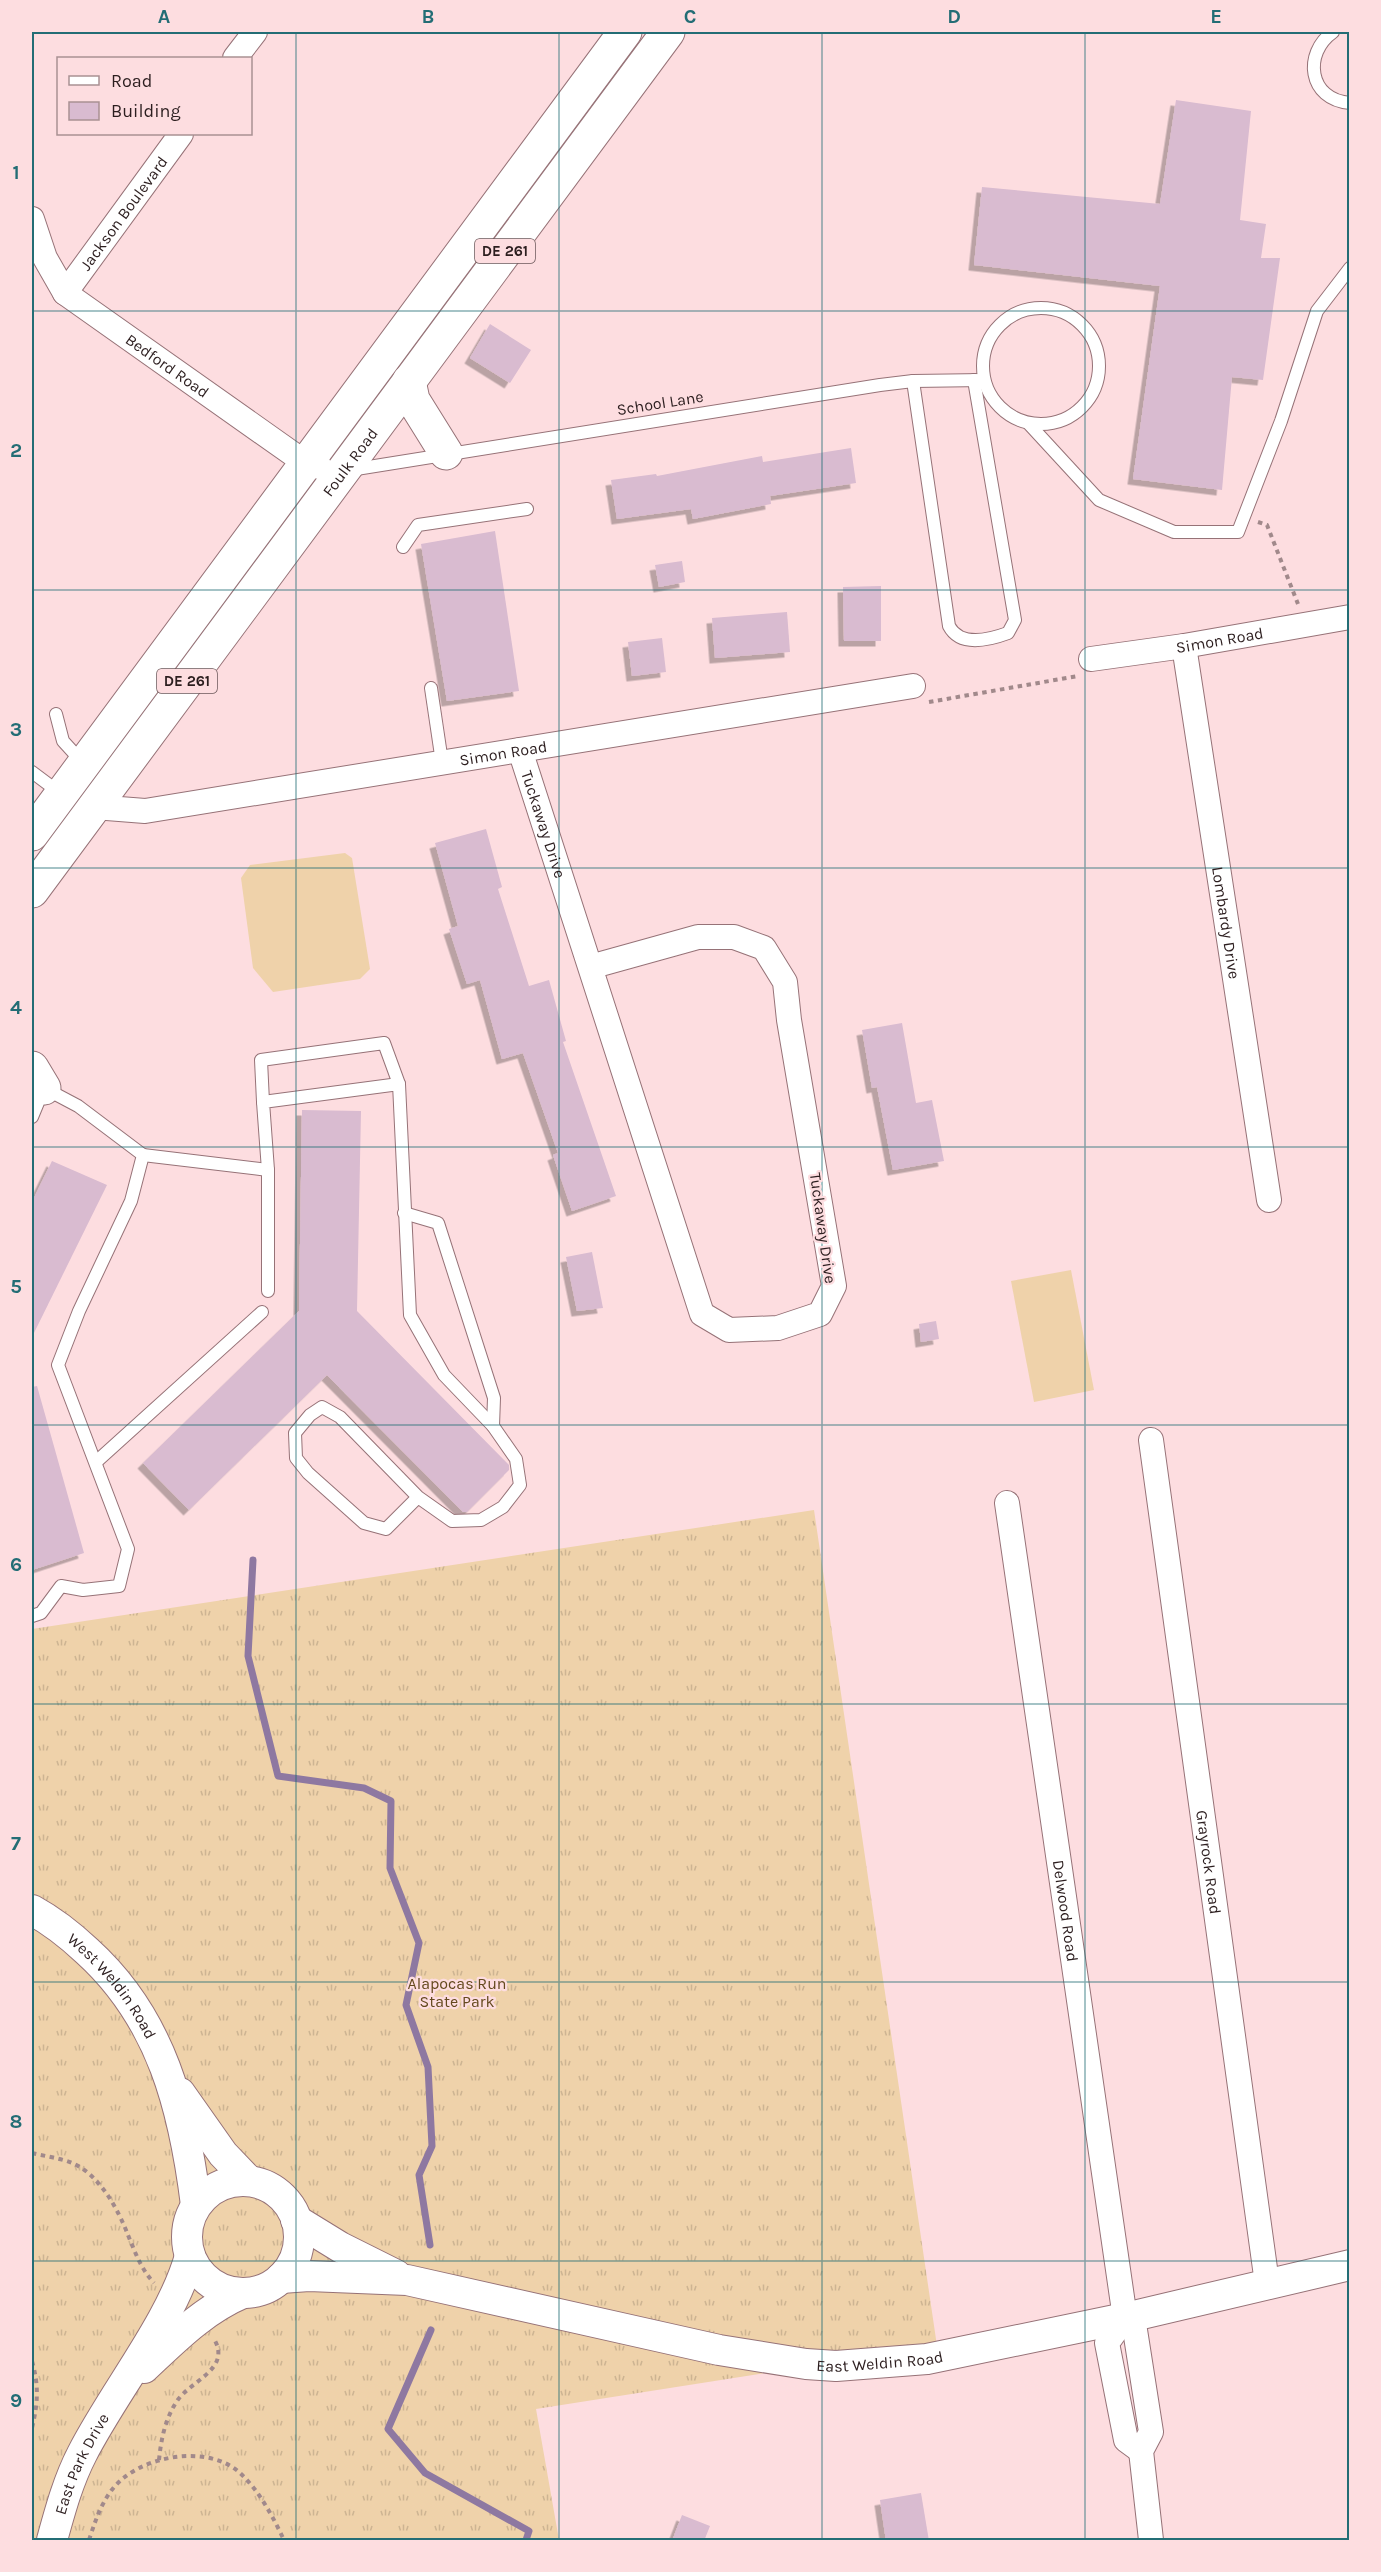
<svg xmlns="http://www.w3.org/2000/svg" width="1381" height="2572" font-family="Karla,sans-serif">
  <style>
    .grass { fill: url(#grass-tufts) }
    .garden { fill: #efd2aa }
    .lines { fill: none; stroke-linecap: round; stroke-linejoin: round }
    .stream { stroke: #8e78a1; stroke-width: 7 }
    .building { fill: #d9bbd0; filter: url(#shadow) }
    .service-casing { stroke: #967277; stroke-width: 14 }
    .minor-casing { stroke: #967277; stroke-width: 26 }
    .tertiary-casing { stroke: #967277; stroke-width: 32 }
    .primary-casing { stroke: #967277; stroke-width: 35 }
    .path { stroke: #a1898b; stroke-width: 4; stroke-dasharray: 4.5 4.5; stroke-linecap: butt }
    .service { stroke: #fff; stroke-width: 12 }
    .minor { stroke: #fff; stroke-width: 24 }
    .tertiary { stroke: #fff; stroke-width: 30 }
    .primary { stroke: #fff; stroke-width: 33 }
    .grid { fill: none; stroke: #236d75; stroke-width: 1.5; stroke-opacity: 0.55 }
    .labels { text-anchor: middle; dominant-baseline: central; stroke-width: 4.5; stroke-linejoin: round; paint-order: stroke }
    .shield { fill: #fddde0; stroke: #6b5759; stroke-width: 1.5 }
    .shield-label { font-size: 15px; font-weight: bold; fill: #2c1e1f }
    .street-label { font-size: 16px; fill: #2c1e1f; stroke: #fddde0 }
    .park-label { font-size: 16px; fill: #65491e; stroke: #fddde0 }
    .neatline { fill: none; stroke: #236d75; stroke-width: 2 }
    .grid-label { font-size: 20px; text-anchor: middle; font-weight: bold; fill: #236d75 }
  </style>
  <defs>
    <pattern id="grass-tufts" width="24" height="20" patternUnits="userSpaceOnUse" patternTransform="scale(1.5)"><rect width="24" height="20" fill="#efd2aa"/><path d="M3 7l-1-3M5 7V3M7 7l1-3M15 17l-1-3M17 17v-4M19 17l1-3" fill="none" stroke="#cdb492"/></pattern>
    <filter id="shadow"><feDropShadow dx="-5.5" dy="5.5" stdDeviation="0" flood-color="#0004"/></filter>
  </defs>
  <rect width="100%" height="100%" fill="#fddde0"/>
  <path class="grass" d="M814,1510L937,2346L536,2409L559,2540H32V1629Z"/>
  <g class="garden">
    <path d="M345,853L352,858L370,969L360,979L273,992L253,968L241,878L250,865Z"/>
    <path d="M1071,1270L1094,1390L1034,1402L1011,1281Z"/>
  </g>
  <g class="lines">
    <g class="stream">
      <path d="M253,1560L248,1656L278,1776L364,1788L391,1801L390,1868L419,1943L406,2005L428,2067L432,2146L419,2175L430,2245"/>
      <path d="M431,2330L388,2429L425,2473L529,2531L526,2540"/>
    </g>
  </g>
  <g class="building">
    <path d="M1176,100L1251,111L1240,220L1266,224L1261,258H1280L1263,380L1232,377L1222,490L1133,479L1160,286L974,265L982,187L1160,204Z"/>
    <path d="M490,324L531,350L510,383L470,358Z"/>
    <path d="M851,448L856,483L770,496L771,504L693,519L691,509L617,519L611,480L656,474L657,476L762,456L763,462Z"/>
    <path d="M495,531L519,691L447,701L421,544Z"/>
    <path d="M682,561L685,582L659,587L655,565Z"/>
    <path d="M881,586V641H844L843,587Z"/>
    <path d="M787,612L790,652L715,658L712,618Z"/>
    <path d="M662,638L666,672L632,676L628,642Z"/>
    <path d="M486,829L502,887L498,889L529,986L549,980L566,1041L563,1042L616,1196L572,1211L553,1155L558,1153L523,1053L502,1059L480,980L467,984L449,929L458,926L435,843Z"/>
    <path d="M902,1023L916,1103L932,1100L944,1161L893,1170L877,1087L872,1088L862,1030Z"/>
    <path d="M302,1110L361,1111L357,1311L509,1465V1470L467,1512H463L327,1375L189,1510L143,1463L299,1311Z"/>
    <path d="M52,1161L107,1185L32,1337V1202Z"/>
    <path d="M592,1252L603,1308L577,1311L566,1257Z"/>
    <path d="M936,1321L939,1339L921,1342L919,1324Z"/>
    <path d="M37,1386L84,1553L32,1570V1387Z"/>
    <path d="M921,2493L929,2541H886L880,2500Z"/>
    <path d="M682,2515L710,2526L704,2541H672Z"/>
  </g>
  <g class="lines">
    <g class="service-casing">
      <g id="service">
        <path d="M1333,32C1303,53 1308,100 1350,103"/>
        <circle cx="1041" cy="366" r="58"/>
        <path d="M913,381L949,626C960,647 989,640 1008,633L1015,620L974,380"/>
        <path d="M1029,424L1099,500L1174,532H1238L1281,421L1317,311L1350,268"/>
        <path d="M350,470L880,385L913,381L984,380"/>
        <path d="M403,547L418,525L527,509"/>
        <path d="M431,688L442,762"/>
        <path d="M56,714L63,741L83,763"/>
        <path d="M32,772L60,793"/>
        <path d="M263,1102L261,1060L384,1043L399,1084"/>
        <path d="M32,1117L44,1088L78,1106L143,1155L131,1201L79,1311L58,1365L128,1549L119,1586L83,1590L61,1586L41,1613L32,1616"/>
        <path d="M143,1155L268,1170"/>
        <path d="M404,1213L438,1223L494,1398L493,1426"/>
        <path d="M268,1291V1170L263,1102L399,1084L410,1315L444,1375L493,1426L516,1459L520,1485L503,1507L481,1520L452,1521L418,1497L340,1417L322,1407L310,1415L295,1433L296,1458L308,1473L364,1523L386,1529L418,1497"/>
        <path d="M96,1462L262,1312"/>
      </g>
    </g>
    <g class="minor-casing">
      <g id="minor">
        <path d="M235,58L255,32"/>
        <path id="s1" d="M32,219L45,258L65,293L307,464L320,467"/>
        <path id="s2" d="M65,293L181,134"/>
        <path id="s3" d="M1184,646L1269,1200"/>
        <path id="s4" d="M1091,659L1184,646L1350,617"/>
        <path id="s5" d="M520,750L702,1314L729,1330L778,1328L820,1314L834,1286L789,1020L785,982L764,948L734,937H698L590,967"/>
        <path id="s6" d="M94,807L145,811L913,686"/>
        <path id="s7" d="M1151,1440L1267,2283"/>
        <path id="s8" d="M1007,1503L1125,2318"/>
        <path d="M1125,2318L1135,2330L1151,2432L1141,2451L1151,2540"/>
        <path d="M1125,2318L1107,2343L1126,2440L1141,2451"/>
      </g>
    </g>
    <g class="tertiary-casing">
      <g id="tertiary">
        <path id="s9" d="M32,1910C52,1921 70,1935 87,1951C162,2019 184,2109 196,2205"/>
        <path d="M180,2093L223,2154L249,2181"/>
        <circle cx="243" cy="2237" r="56"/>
        <path d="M296,2220L340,2247L396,2275"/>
        <path id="s10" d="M281,2278L309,2276L407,2280L719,2350L806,2364L836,2366L927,2359L1125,2318L1350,2265"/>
        <path d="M144,2368C175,2339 203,2310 243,2293"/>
        <path id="s11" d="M52,2540C60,2511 68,2481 82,2454C114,2391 171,2323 190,2256"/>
      </g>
    </g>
    <g class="primary-casing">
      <g id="primary">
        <path d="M409,381L413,400L446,453"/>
        <path d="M32,834L625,32"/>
        <path id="s12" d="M32,891L668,32"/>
        <path d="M32,1068L44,1088"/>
      </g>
    </g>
    <g class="path">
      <path d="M1258,522L1267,525L1298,604"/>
      <path d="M929,702L1078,676"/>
      <path d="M32,2153C44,2156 60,2158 72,2163C99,2174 118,2209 128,2235C135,2252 141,2269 154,2283"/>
      <path d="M32,2361C39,2386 38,2403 32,2428"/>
      <path d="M159,2460C161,2440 165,2419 177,2401C190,2381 232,2369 214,2339"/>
      <path d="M89,2540C95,2522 100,2506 111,2491C136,2456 206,2443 239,2472C259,2490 273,2517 284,2540"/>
    </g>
    <use href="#service" class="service"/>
    <use href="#minor" class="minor"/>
    <use href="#tertiary" class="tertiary"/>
    <use href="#primary" class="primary"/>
  </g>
  <path class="grid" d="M296,32V2540M559,32V2540M822,32V2540M1085,32V2540M32,311H1350M32,590H1350M32,868H1350M32,1147H1350M32,1425H1350M32,1704H1350M32,1982H1350M32,2261H1350"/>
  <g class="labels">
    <g class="shield">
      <rect x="475" y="239" width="60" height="24" rx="4.5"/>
      <rect x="157" y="669" width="60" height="24" rx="4.5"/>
    </g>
    <g class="shield-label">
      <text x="505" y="251">DE 261</text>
      <text x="187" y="681">DE 261</text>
    </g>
    <g class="street-label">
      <text stroke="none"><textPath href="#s2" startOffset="99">Jackson Boulevard</textPath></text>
      <text stroke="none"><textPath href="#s1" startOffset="207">Bedford Road</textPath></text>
      <text transform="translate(660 403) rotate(-9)">School Lane</text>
      <text stroke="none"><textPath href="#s12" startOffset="534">Foulk Road</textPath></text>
      <text stroke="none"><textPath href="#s4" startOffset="130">Simon Road</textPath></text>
      <text stroke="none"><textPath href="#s6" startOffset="414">Simon Road</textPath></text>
      <text stroke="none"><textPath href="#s5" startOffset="78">Tuckaway Drive</textPath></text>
      <text stroke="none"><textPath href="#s3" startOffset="280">Lombardy Drive</textPath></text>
      <text transform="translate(823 1228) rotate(82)">Tuckaway Drive</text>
      <text stroke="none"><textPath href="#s7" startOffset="426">Grayrock Road</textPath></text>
      <text stroke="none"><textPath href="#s8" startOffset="412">Delwood Road</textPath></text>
      <text stroke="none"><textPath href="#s9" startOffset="112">West Weldin Road</textPath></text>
      <text stroke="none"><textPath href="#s10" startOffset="608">East Weldin Road</textPath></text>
      <text stroke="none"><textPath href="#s11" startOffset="82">East Park Drive</textPath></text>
    </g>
    <g class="park-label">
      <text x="457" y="1983">Alapocas Run<tspan x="457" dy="18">State Park</tspan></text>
    </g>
  </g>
  <rect width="1381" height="2572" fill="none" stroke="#fddde0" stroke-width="66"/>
  <rect x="57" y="57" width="195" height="78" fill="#fddde0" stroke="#a99193" stroke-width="1.5"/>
  <rect x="69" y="76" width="30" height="9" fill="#ffffff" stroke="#a99193" stroke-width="1.5"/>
  <text x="111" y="87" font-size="18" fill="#2c1e1f">Road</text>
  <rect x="69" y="102" width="30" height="18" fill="#d9bbd0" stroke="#a99193" stroke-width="1.5"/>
  <text x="111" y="117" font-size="18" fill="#2c1e1f">Building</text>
  <rect x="33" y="33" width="1315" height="2506" class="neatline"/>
  <g class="grid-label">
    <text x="164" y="23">A</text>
    <text x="428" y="23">B</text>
    <text x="690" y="23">C</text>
    <text x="954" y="23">D</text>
    <text x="1216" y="23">E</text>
    <text x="16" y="179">1</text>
    <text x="16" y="457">2</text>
    <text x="16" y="736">3</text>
    <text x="16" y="1014">4</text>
    <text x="16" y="1293">5</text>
    <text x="16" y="1571">6</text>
    <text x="16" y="1850">7</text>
    <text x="16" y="2128">8</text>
    <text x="16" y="2407">9</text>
  </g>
</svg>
